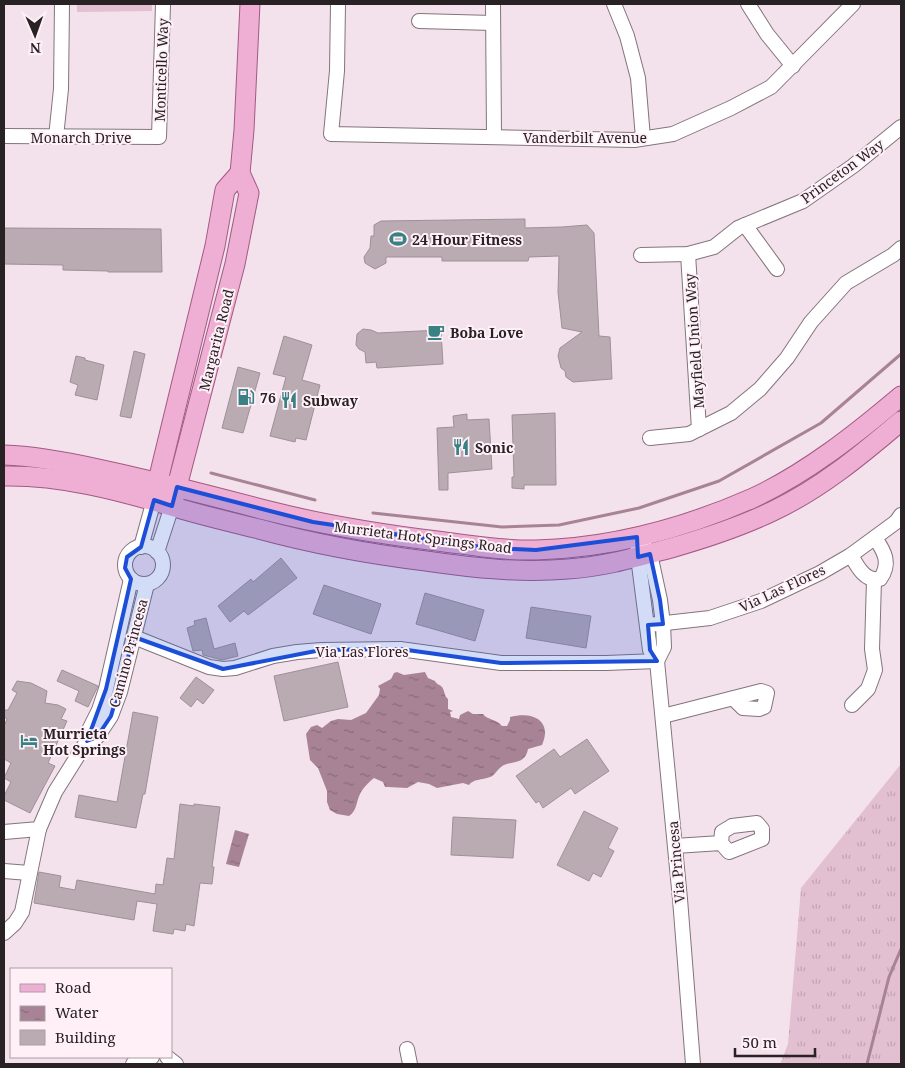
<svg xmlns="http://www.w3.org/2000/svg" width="905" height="1068" font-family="'Noto Serif',serif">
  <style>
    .grass { fill: url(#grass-tufts) }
    .park { fill: #e2bfd1 }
    .water { fill: url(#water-ripples) }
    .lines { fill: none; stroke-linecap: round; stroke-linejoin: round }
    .stream { stroke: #a88396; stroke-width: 3 }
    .building { fill: #baaab2; stroke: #9f8f97 }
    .minor-casing { stroke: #83747b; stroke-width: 16 }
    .major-casing { stroke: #a25a83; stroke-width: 21 }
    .minor { stroke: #fff; stroke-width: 14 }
    .major { stroke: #efaed3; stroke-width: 19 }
    .marked { fill: #1d4ed8; fill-opacity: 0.2; stroke: #1d4ed8; stroke-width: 4; stroke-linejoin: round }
    .labels { text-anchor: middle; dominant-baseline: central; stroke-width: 4; stroke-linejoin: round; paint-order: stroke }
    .street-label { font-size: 14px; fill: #282225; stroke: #fff0f7 }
    .poi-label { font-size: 14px; font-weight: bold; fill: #282225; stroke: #fff0f7; text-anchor: start }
  </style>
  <defs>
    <pattern id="grass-tufts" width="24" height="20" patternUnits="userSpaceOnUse" patternTransform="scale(1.25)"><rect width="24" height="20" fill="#e2bfd1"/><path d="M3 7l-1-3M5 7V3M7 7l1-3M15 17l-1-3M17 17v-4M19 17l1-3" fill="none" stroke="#c2a4b3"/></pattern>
    <pattern id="water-ripples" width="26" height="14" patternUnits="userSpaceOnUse" patternTransform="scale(1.25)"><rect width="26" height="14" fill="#a88396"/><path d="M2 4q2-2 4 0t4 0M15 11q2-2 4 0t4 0" fill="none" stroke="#896b7a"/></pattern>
  </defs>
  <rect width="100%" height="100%" fill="#f3e2eb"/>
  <path class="grass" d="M901,764V1064H780L788,1044L801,888Z"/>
  <path class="park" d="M77,4H152V11L77,12Z"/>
  <g class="water">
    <path d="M397,672L404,675L425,672L428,678L435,681C437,685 439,684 442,687C445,691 444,696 448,699V709L453,711L450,712L451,717L459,719L460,715L468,711L473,714H483C487,720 497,719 502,726H507L510,720V717C532,711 553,720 542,745L528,749C525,766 510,760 501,767C497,770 494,776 490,777C482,780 473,779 469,785L463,783L437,788L429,784L418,782L407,788L388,787H385L383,782L374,778C369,782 363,788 360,794C356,802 357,811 349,816L337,814L330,810L327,802V791L318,768L310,760L306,734L311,727L317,725L322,728L331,721L338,719L351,720L366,713L379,695L380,689L378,686L391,679L394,673Z"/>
    <path d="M235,830L249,834L239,867L226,864Z"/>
  </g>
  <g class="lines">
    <g class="stream">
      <path d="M211,473L315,500"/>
      <path d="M373,513L502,527L559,525L639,508L719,481L821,423L901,354"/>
      <path d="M867,1064L889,977L901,949"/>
    </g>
  </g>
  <g class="building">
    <path d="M525,219V228L562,227L587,225L594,233L599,336L610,337L612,379L573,382L566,377L565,371L561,368L558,356L560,348L582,332L562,328L558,292L559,256L529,257L528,261H442V257H386V263L375,269L365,263L364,257L370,248L371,236H374V225L381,221Z"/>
    <path d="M4,228L161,229L162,272H108V271L63,270V265L4,264Z"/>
    <path d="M363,329L371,330L378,333L441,330L443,364L377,368L376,362L366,363L365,352L359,349L356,345L357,334Z"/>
    <path d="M284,336L312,345L302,380L320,385L306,440L296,438L295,442L270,436L286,377L273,374Z"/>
    <path d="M134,351L145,354L131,418L120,416Z"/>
    <path d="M76,356L85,358V360L104,365L97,400L75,395L78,385L70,382Z"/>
    <path d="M238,367L260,373L243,433L222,428Z"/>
    <path d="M555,413L556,485H524V489L512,488V477H514L512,415Z"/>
    <path d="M467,414V420L489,419L492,469L448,473V490H439L437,428L454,427L453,416Z"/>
    <path d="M281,558L297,578L248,615L244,611L230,622L218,606L251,579L253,582Z"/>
    <path d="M324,585L381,604L371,634L313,614Z"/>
    <path d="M425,593L484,610L475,641L416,624Z"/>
    <path d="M531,607L591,616L586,648L526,638Z"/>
    <path d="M206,618L214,649L235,643L238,656L222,660L203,655L202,650L193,651L187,628L195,625L194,621Z"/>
    <path d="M338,662L348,707L284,721L274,676Z"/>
    <path d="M62,670L98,686L88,707L75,701L79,691L57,681Z"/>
    <path d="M196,677L214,690L203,704L197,699L191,707L180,698Z"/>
    <path d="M17,681L31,683L47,691L45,703L58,705L66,709L61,719L67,721L48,763L55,766L30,813L4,800V796L11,782L4,778L11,763L4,759V726L7,719L4,717V710H8L17,693L12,690Z"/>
    <path d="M133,712L158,717L145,794H143L136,828L75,817L79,795L117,802Z"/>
    <path d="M587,739L609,771L575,794L571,788L543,808L539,801L536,803L516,776L554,749L560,757Z"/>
    <path d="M180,804L194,806V804L220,807L212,867H214L212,884L200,883L194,926L186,924L185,931L174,929L173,934L153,931L157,904L137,901L134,920L34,903L39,872L61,876L59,887L75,890L77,880L155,894L156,884L163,885L167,858L174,859Z"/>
    <path d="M584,811L618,828L608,848L614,851L601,877L593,873L589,881L557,865Z"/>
    <path d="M453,817L516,820L513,858L451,855Z"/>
  </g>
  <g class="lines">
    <g class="minor-casing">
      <g id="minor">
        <path d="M338,4L337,71L331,134L634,140L673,134L731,108L771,87L853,4"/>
        <path d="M493,4L494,136"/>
        <path d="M614,4L627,36L638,78L643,138"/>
        <path d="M748,4L767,34L793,66"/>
        <path d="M419,21L493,23"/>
        <path d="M4,136L159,137L163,4"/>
        <path d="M56,137L61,89L62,4"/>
        <path d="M745,225L777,269"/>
        <path d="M688,254L699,429"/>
        <path d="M641,255L688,254L714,247L738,228L803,201L853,166L901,127"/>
        <path d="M650,438L689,434L731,413L760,389L787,358L811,322L846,283L893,255L901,248"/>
        <path d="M637,537L638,557L650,650L657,661L680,899L693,1064"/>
        <circle cx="144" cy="565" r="19"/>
        <path d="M141,547L154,500"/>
        <path d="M645,547L650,554L660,600L663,624L664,647L657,661"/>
        <path d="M157,552L172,506"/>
        <path d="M851,555C857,566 865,582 880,579C891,564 885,552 875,538"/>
        <path d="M648,625L710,618L761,601L820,573L851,555L896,522L901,515"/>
        <path d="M134,637L209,667L223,669L235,668L273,656L297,652L321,650L400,649L501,663H606L657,661"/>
        <path d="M852,705L868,689L875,670L872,649L874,580"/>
        <path d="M663,716L761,691L767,693L764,707L759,709L743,708L733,698"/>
        <path d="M87,741L97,737L111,716L120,692L147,584"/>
        <path d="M4,832L39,829L55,792L87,741L89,730L99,710L106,689L131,579"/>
        <path d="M675,846L721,843L729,852L762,839V829L757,823L732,826L722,832L721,843"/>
        <path d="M4,871L29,873"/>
        <path d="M4,933L15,923L22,912L39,829"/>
        <path d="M407,1049L410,1064"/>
        <path d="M167,1057L176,1064"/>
        <path d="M133,1064L136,1060L152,1057"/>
      </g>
    </g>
    <g class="major-casing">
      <g id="major">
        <path d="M4,455C35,456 67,462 98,469C155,481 212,496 269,511C324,525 380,534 437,541C470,545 503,551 536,550C610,548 685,528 753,498C807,473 856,434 901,396"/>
        <path d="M4,476C60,475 118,490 171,506C200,515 230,522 259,529C314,544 369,554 426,561C474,568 520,573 568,569C603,567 637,557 671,548C706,538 740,527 773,511C820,489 861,455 901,421"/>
        <path d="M155,493L215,246L225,190L240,173"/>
        <path d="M174,498L235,264L249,193L240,173L244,130L250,4"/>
      </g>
    </g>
    <use href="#minor" class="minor"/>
    <use href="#major" class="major"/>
  </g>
  <path class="marked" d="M177,487L313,522L488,548L536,550L637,537L638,557L650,554L660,600L663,624L648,625L650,650L657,661L501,663L400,649L321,650L223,669L134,637L111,716L97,737L87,741L106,689L127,597L131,579L125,568L127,557L141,547L154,500L172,506Z"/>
  <defs>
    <g id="stadium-bare" transform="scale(1.35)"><path d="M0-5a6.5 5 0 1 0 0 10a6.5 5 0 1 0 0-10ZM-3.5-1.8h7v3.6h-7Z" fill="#398182" stroke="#fff0f7" stroke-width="2.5" paint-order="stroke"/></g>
    <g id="cafe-bare" transform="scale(1.35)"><path d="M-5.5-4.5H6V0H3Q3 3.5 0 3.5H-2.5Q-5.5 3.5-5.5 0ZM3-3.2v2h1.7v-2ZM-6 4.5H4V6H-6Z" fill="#398182" stroke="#fff0f7" stroke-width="2.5" paint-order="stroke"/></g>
    <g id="fuel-bare" transform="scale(1.35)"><path d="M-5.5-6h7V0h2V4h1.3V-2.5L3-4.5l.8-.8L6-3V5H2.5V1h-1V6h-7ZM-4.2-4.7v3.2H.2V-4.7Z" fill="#398182" stroke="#fff0f7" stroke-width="2.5" paint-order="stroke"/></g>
    <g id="restaurant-bare" transform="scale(1.35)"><path d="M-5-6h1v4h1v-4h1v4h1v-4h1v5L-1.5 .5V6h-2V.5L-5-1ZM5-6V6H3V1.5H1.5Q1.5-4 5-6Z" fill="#398182" stroke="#fff0f7" stroke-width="2.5" paint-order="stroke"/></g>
    <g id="hotel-bare" transform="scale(1.35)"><path d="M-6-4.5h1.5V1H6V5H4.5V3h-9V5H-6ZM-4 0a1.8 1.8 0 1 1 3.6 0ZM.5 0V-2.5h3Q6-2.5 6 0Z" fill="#398182" stroke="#fff0f7" stroke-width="2.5" paint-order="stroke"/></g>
  </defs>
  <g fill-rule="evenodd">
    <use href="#stadium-bare" x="398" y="239"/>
    <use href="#cafe-bare" x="436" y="332"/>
    <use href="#fuel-bare" x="246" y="397"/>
    <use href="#restaurant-bare" x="289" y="400"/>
    <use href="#restaurant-bare" x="461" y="447"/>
    <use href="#hotel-bare" x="29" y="741"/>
  </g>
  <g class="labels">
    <g class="street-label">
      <text transform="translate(161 70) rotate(-88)">Monticello Way</text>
      <text x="81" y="137">Monarch Drive</text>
      <text x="585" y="137">Vanderbilt Avenue</text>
      <text transform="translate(842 171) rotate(-36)">Princeton Way</text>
      <text transform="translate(216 340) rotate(-76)">Margarita Road</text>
      <text transform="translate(694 341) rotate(-94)">Mayfield Union Way</text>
      <text transform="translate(423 537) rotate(7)">Murrieta Hot Springs Road</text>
      <text transform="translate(782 588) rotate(-25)">Via Las Flores</text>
      <text x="362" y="651">Via Las Flores</text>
      <text transform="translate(128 653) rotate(-75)">Camino Princesa</text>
      <text transform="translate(676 862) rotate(-95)">Via Princesa</text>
    </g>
    <g class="poi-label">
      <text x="412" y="239">24 Hour Fitness</text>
      <text x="450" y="332">Boba Love</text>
      <text x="260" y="397">76</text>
      <text x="303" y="400">Subway</text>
      <text x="475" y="447">Sonic</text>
      <text x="43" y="733">Murrieta<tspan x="43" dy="16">Hot Springs</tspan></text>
    </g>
  </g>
  <rect width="905" height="1068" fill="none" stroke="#282225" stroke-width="10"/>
  <rect x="10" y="968" width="162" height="90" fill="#fff0f7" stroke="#a99ea3"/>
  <rect x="20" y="984" width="25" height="8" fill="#efaed3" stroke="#a99ea3"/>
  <text x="55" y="993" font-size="15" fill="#282225">Road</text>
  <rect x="20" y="1006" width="25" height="15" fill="url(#water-ripples)" stroke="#a99ea3"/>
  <text x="55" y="1018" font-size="15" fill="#282225">Water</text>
  <rect x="20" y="1030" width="25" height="15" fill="#baaab2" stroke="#a99ea3"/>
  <text x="55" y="1043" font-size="15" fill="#282225">Building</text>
  <g transform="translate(35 35) rotate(178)" stroke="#fff0f7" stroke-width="4" paint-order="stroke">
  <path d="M0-4L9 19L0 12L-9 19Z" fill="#282225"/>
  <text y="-8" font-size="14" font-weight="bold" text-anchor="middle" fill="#282225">N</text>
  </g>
  <path d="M735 1048v8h80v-8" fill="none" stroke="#282225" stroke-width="2.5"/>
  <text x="742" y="1048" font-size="15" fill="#282225" stroke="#fff0f7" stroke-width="4" paint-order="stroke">50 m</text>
</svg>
